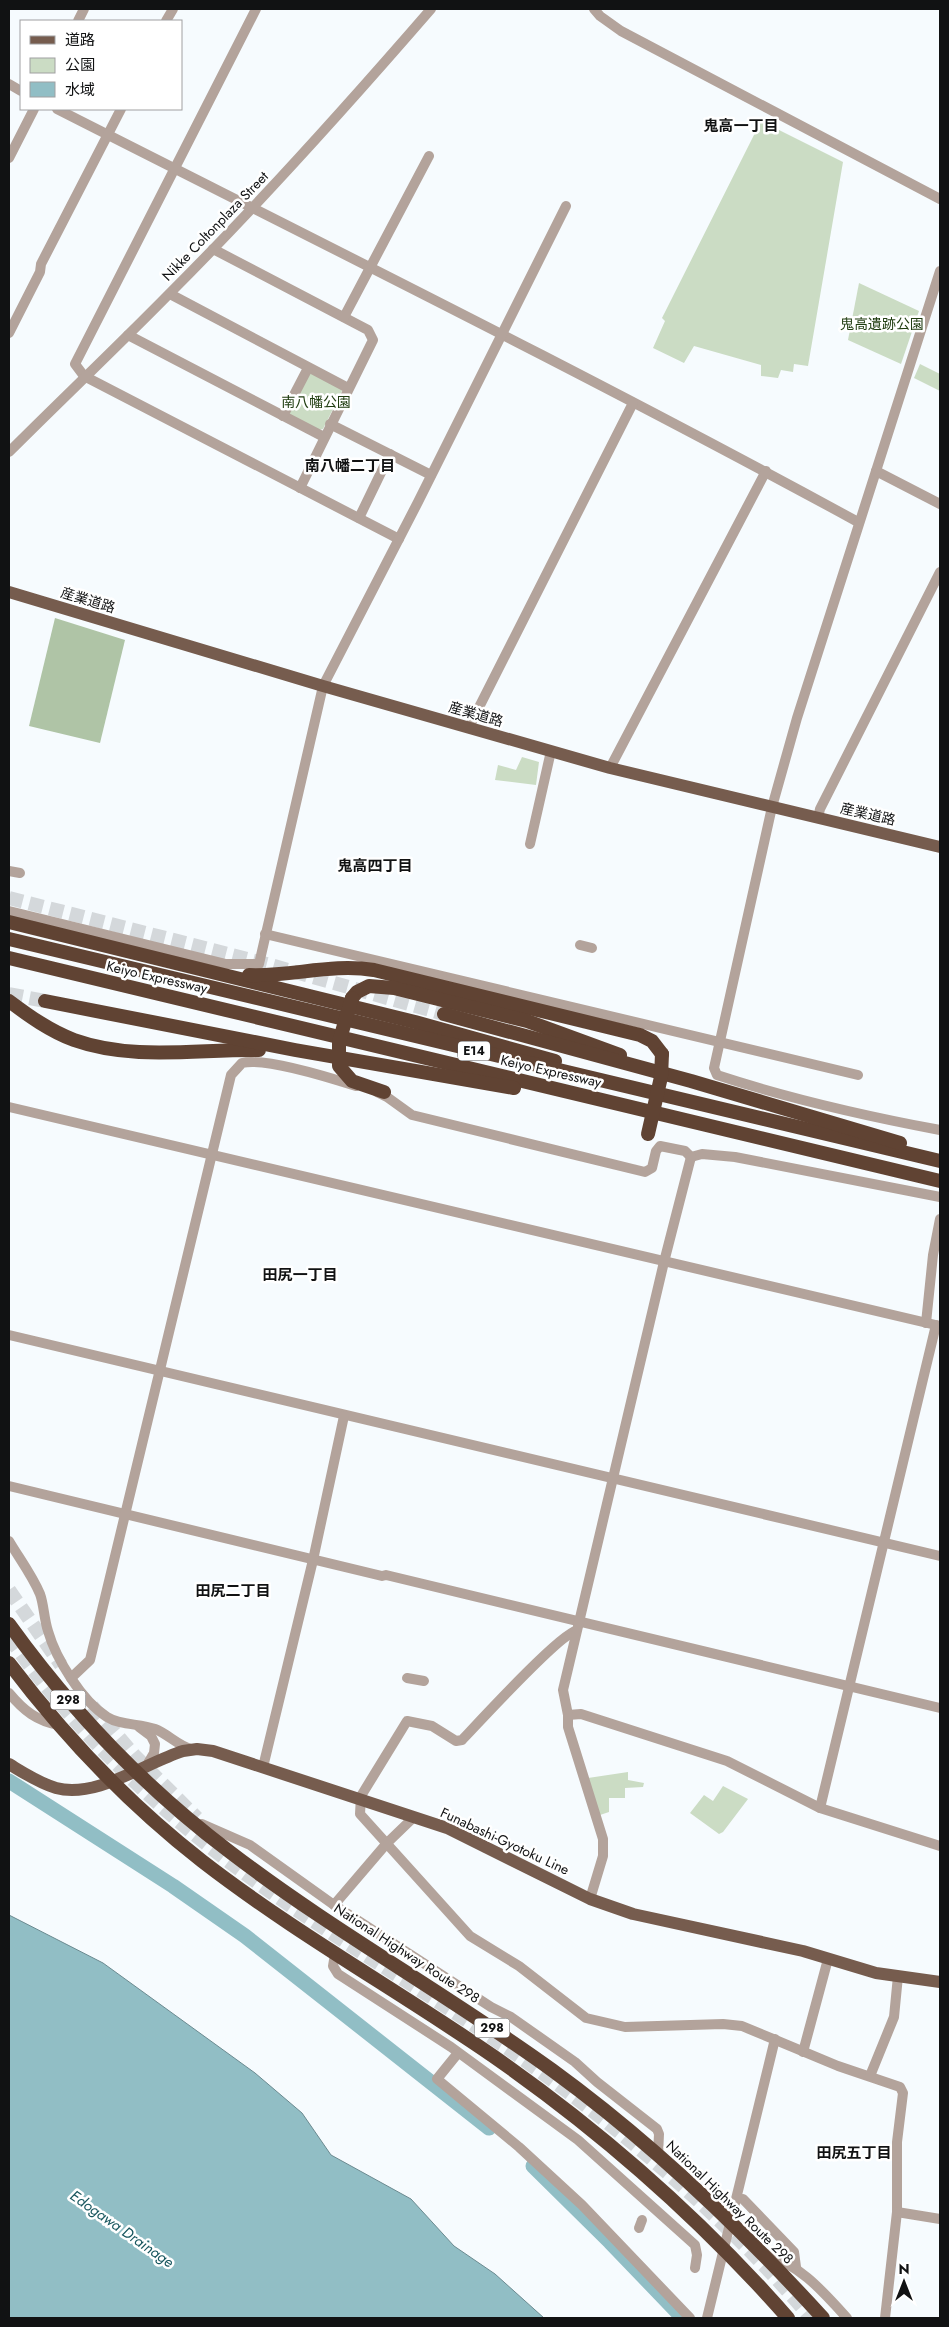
<svg xmlns="http://www.w3.org/2000/svg" width="949" height="2327" font-family="Jost,'Noto Sans JP',sans-serif">
  <style>
    .green { fill: #cbdcc4 }
    .forest { fill: #afc4a6 }
    .water { fill: #91bec5; stroke: #6b8a90 }
    .lines { fill: none; stroke-linecap: round; stroke-linejoin: round }
    .river { stroke: #91bec5; stroke-width: 15 }
    .highway-tunnel { stroke: #d4d8db; stroke-width: 14; stroke-dasharray: 14 7; stroke-linecap: butt }
    .minor { stroke: #b3a39b; stroke-width: 10 }
    .major { stroke: #765c4e; stroke-width: 12 }
    .highway { stroke: #604333; stroke-width: 14 }
    .highway-bridge { stroke: #604333; stroke-width: 14 }
    .labels { text-anchor: middle; dominant-baseline: central; stroke-width: 5; stroke-linejoin: round; paint-order: stroke }
    .shield { fill: #fff; stroke: #58595a; stroke-width: 1 }
    .shield-label { font-size: 12px; font-weight: bold; fill: #111213 }
    .street-label { font-size: 14px; fill: #111213; stroke: #fff }
    .park-label { font-size: 14px; fill: #203d11; stroke: #fff }
    .neighbourhood-label { font-size: 15px; font-weight: bold; fill: #111213; stroke: #fff }
    .water-label { font-size: 15px; font-style: italic; fill: #17565e; stroke: #fff }
  </style>
  <rect width="100%" height="100%" fill="#f6fbfe"/>
  <g class="green">
    <path d="M761,121L843,162L808,366L794,364L793,372L781,370L778,378L761,376V365L694,346L684,363L653,348L665,321L662,318Z"/>
    <path d="M859,283L919,311L901,364L848,340Z"/>
    <path d="M920,364L940,374V391L914,378Z"/>
    <path d="M313,373L341,388L342,391L323,429L319,430L290,415L289,412L308,374Z"/>
    <path d="M522,757L539,762L536,785L495,780L498,765L516,770Z"/>
    <path d="M628,1772V1780L644,1783L643,1787L625,1788V1798H609V1812L600,1815L588,1778Z"/>
    <path d="M723,1786L748,1799L723,1832L719,1834L690,1813L704,1795L713,1801Z"/>
  </g>
  <path class="forest" d="M55,618L125,640L100,743L29,726Z"/>
  <path class="water" d="M9,1915L103,1963L255,2073L302,2113L331,2155L411,2199L454,2246L495,2274L544,2318H9Z"/>
  <g class="lines">
    <g class="river">
      <path d="M9,1781L173,1886L245,1936L489,2128"/>
      <path d="M533,2166L610,2242L683,2318"/>
    </g>
    <g class="highway-tunnel">
      <path d="M9,898L267,964L444,1014"/>
      <path d="M9,994L45,1001"/>
      <path d="M9,1590L61,1665"/>
      <path d="M9,1637C64,1716 134,1787 210,1847C302,1920 405,1977 501,2044C611,2119 725,2216 811,2318"/>
      <path d="M92,1706L135,1756L197,1818"/>
    </g>
    <g class="minor">
      <path d="M256,9L75,364L84,376L399,539"/>
      <path d="M594,9L600,16L621,31L940,199"/>
      <path d="M78,21L84,9"/>
      <path d="M166,21L173,9"/>
      <path d="M9,84L21,91"/>
      <path d="M57,109C325,245 594,378 858,522"/>
      <path d="M9,158L34,109"/>
      <path d="M213,249L368,330L373,340L300,488"/>
      <path d="M940,271L797,718L772,807L714,1068L717,1075C790,1099 865,1116 940,1130"/>
      <path d="M170,294L348,388"/>
      <path d="M344,317L429,156"/>
      <path d="M9,333L40,272L41,264L121,109"/>
      <path d="M128,335L324,437"/>
      <path d="M283,416L308,368"/>
      <path d="M330,424L431,475"/>
      <path d="M9,452C62,399 117,347 170,293C261,202 347,106 431,9"/>
      <path d="M876,471L940,504"/>
      <path d="M359,518L390,454"/>
      <path d="M469,727L633,403"/>
      <path d="M610,768L766,471"/>
      <path d="M818,818L820,809L940,572"/>
      <path d="M530,844L551,751"/>
      <path d="M9,871L20,873"/>
      <path d="M9,911L226,964H259L323,686L418,502L566,206"/>
      <path d="M265,934L858,1075"/>
      <path d="M580,945L592,948"/>
      <path d="M377,1092L387,1097L412,1115L645,1172L652,1168L656,1151L660,1146L685,1151L691,1157"/>
      <path d="M9,1107L940,1326"/>
      <path d="M691,1157L702,1154L735,1157L940,1197"/>
      <path d="M926,1323L933,1255L940,1219"/>
      <path d="M9,1335L940,1556"/>
      <path d="M9,1486L382,1576L386,1575L940,1708"/>
      <path d="M9,1541C19,1558 32,1575 40,1594C44,1605 44,1619 48,1631C56,1659 82,1701 107,1717C121,1726 140,1723 155,1729C168,1734 177,1745 191,1749"/>
      <path d="M576,1631C560,1634 479,1722 462,1740L456,1741L432,1726L407,1721L361,1796L360,1814L470,1936L519,1966L586,2018L625,2027L723,2024L742,2026L838,2066L900,2087L903,2093L897,2142V2212L885,2318"/>
      <path d="M71,1678L90,1660L231,1075L242,1063C265,1057 331,1078 356,1086"/>
      <path d="M407,1678L424,1681"/>
      <path d="M9,1693C24,1711 37,1721 59,1725"/>
      <path d="M568,1715L581,1714L727,1761L820,1808L940,1846"/>
      <path d="M139,1727L151,1736L155,1744L154,1753L147,1765"/>
      <path d="M263,1767L313,1560L344,1416"/>
      <path d="M820,1808L936,1325"/>
      <path d="M202,1824L250,1845L334,1905L491,2007L511,2017L575,2062L597,2082L657,2129L659,2134L658,2155"/>
      <path d="M590,1899L603,1856V1839L568,1727V1715L563,1690L664,1262L691,1157"/>
      <path d="M334,1905L387,1843L414,1817"/>
      <path d="M335,1954L333,1966L338,1974L451,2047L578,2140L695,2245L697,2255L695,2268"/>
      <path d="M803,2052L828,1959"/>
      <path d="M458,2053L437,2079L519,2147L582,2205L690,2318"/>
      <path d="M870,2076L894,2017L898,1976"/>
      <path d="M743,2199L794,2252L796,2267"/>
      <path d="M897,2212L940,2219"/>
      <path d="M639,2228L642,2220"/>
      <path d="M761,2252C800,2265 820,2288 847,2318"/>
      <path d="M707,2318L775,2039"/>
    </g>
    <g class="major">
      <path d="M9,592L323,686L610,768L940,847"/>
      <path d="M9,1764C24,1773 39,1783 56,1788C96,1799 145,1763 183,1751L197,1749L213,1751L447,1828L590,1899L633,1914L803,1951L876,1973L940,1982"/>
    </g>
    <g class="highway">
      <path d="M9,922L415,1022L555,1061"/>
      <path d="M9,939L940,1161"/>
      <path d="M9,958L940,1181"/>
      <path d="M249,975C291,977 331,963 374,970L640,1035L652,1041L662,1054"/>
      <path d="M352,998L357,992L369,986L394,988L527,1021L620,1055"/>
      <path d="M9,1001C29,1016 50,1031 74,1040C133,1061 197,1049 259,1050"/>
      <path d="M45,1001L295,1050L514,1088"/>
      <path d="M444,1014L691,1081L900,1143"/>
      <path d="M9,1624C71,1710 145,1788 230,1852C333,1931 447,1994 552,2070C651,2142 741,2228 823,2318"/>
      <path d="M9,1663C65,1737 129,1804 202,1861C295,1933 397,1990 493,2056C602,2132 701,2219 788,2318"/>
    </g>
    <g class="highway-bridge">
      <path d="M352,998L339,1042V1066L352,1081L384,1092"/>
      <path d="M648,1134L661,1077L662,1054"/>
    </g>
  </g>
  <g class="labels">
    <g class="shield">
      <rect x="458" y="1041.5" width="32" height="19" rx="4"/>
      <rect x="50.5" y="1690.5" width="35" height="19" rx="4"/>
      <rect x="474.5" y="2018.5" width="35" height="19" rx="4"/>
    </g>
    <g class="shield-label">
      <text x="474" y="1051">E14</text>
      <text x="68" y="1700">298</text>
      <text x="492" y="2028">298</text>
    </g>
    <g class="street-label">
      <text transform="translate(215 226) rotate(-46)">Nikke Coltonplaza Street</text>
      <text transform="translate(88 600) rotate(17)">産業道路</text>
      <text transform="translate(476 714) rotate(16)">産業道路</text>
      <text transform="translate(868 814) rotate(13)">産業道路</text>
      <text transform="translate(157 977) rotate(13)">Keiyo Expressway</text>
      <text transform="translate(551 1071) rotate(13)">Keiyo Expressway</text>
      <text transform="translate(505 1841) rotate(25)">Funabashi-Gyotoku Line</text>
      <text transform="translate(407 1953) rotate(33)">National Highway Route 298</text>
      <text transform="translate(730 2202) rotate(44)">National Highway Route 298</text>
    </g>
    <g class="park-label">
      <text x="882" y="324">鬼高遺跡公園</text>
      <text x="316" y="402">南八幡公園</text>
    </g>
    <g class="neighbourhood-label">
      <text x="741" y="126">鬼高一丁目</text>
      <text x="350" y="466">南八幡二丁目</text>
      <text x="375" y="866">鬼高四丁目</text>
      <text x="300" y="1275">田尻一丁目</text>
      <text x="233" y="1591">田尻二丁目</text>
      <text x="854" y="2153">田尻五丁目</text>
    </g>
    <g class="water-label">
      <text transform="translate(122 2229) rotate(35)">Edogawa Drainage</text>
    </g>
  </g>
  <rect width="949" height="2327" fill="none" stroke="#111213" stroke-width="20"/>
  <rect x="20" y="20" width="162" height="90" fill="#ffffff" stroke="#a0a0a1"/>
  <rect x="30" y="36" width="25" height="8" fill="#765c4e" stroke="#a0a0a1"/>
  <text x="65" y="45" font-size="15" fill="#111213">道路</text>
  <rect x="30" y="58" width="25" height="15" fill="#cbdcc4" stroke="#a0a0a1"/>
  <text x="65" y="70" font-size="15" fill="#111213">公園</text>
  <rect x="30" y="82" width="25" height="15" fill="#91bec5" stroke="#a0a0a1"/>
  <text x="65" y="95" font-size="15" fill="#111213">水域</text>
  <g transform="translate(904 2282)" stroke="#ffffff" stroke-width="4" paint-order="stroke">
  <path d="M0-4L9 19L0 12L-9 19Z" fill="#111213"/>
  <text y="-8" font-size="14" font-weight="bold" text-anchor="middle" fill="#111213">N</text>
  </g>
</svg>
